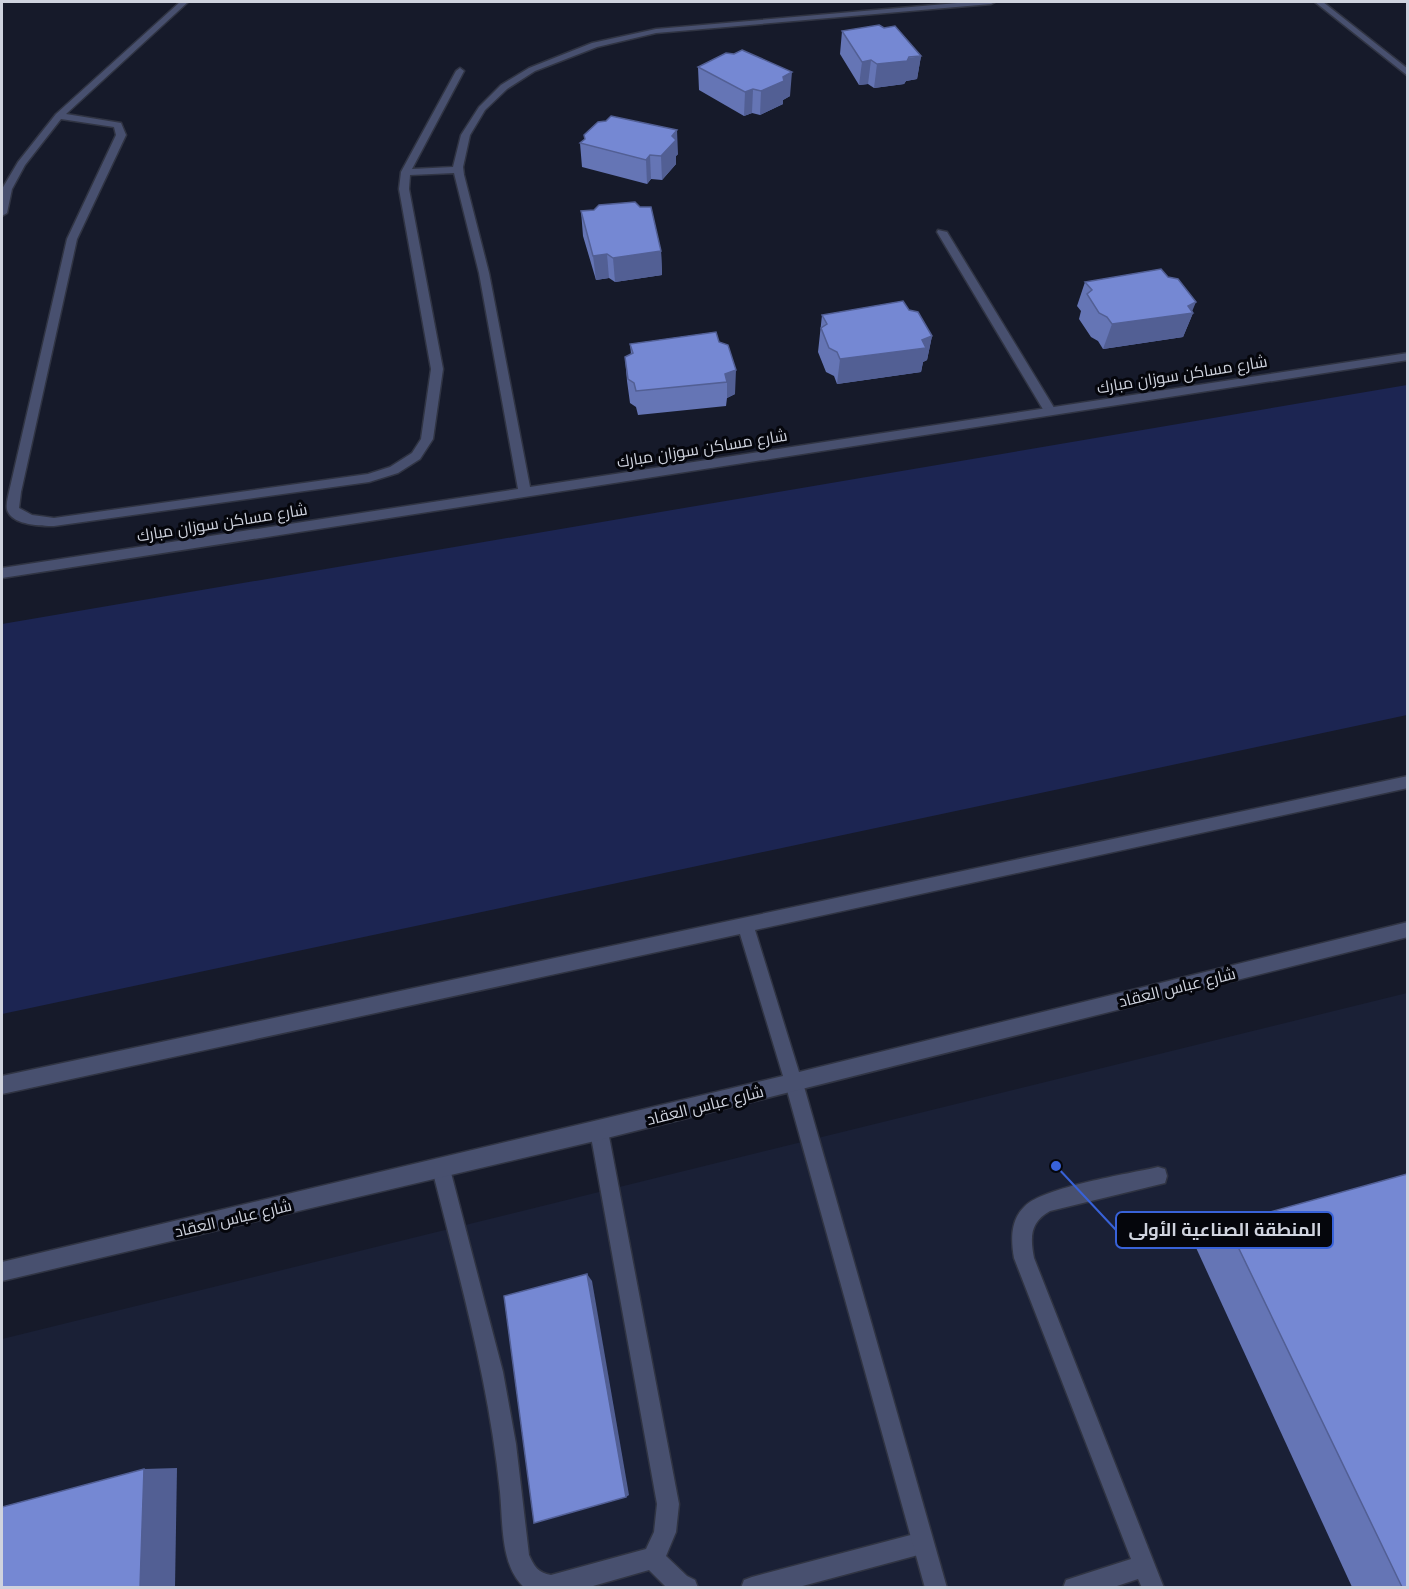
<svg xmlns="http://www.w3.org/2000/svg" width="1409" height="1589" font-family="Inter,Cairo,sans-serif">
  <style>
    .built { fill: #1a2036 }
    .green { fill: #1c2552 }
    .lines { fill: none; stroke-linecap: round; stroke-linejoin: round }
    .service-casing { stroke: #303443; stroke-width: 3 }
    .minor-casing { stroke: #303443; stroke-width: 3 }
    .tertiary-casing { stroke: #303443; stroke-width: 3 }
    .service { fill: #48506f; fill-rule: evenodd }
    .minor { fill: #48506f; fill-rule: evenodd }
    .tertiary { fill: #48506f; fill-rule: evenodd }
    .wall { fill: #6575b5 }
    .shaded-wall { fill: #525f94 }
    .building { fill: #7588d3; stroke: #525f94; stroke-width: 1.5 }
    .labels { text-anchor: middle; dominant-baseline: central; stroke-width: 6; stroke-linejoin: round; paint-order: stroke }
    .street-label { font-size: 16px; fill: #cfd3de; stroke: #05060c }
    .leader { fill: none; stroke: #3862d9; stroke-width: 2 }
    .callout-dot { fill: #3862d9; stroke: #05060c; stroke-width: 2 }
    .callout { fill: #05060c; stroke: #3862d9; stroke-width: 2 }
    .callout-label { font-size: 18px; text-anchor: middle; font-weight: bold; fill: #cfd3de }
  </style>
  <rect width="100%" height="100%" fill="#161a2a"/>
  <path class="built" d="M1407,993V1587H2V1339Z"/>
  <path class="green" d="M1407,385V715L2,1014V624Z"/>
  <g class="lines">
    <g class="service-casing">
      <g id="service">
        <path d="M938,230L947,232L1056,411L1054,414L1050,415L1044,411L937,232Z"/>
        <path d="M599,1122L605,1125L608,1131L679,1504L676,1532L666,1556L687,1576L695,1580L698,1588H667L649,1570L586,1588H525C500,1567 503,1522 500,1492C489,1382 459,1276 432,1169L435,1163L441,1160L447,1163L450,1169L503,1372L516,1444L529,1555C534,1566 538,1573 551,1575L646,1549L654,1532L657,1504L590,1131L593,1125Z"/>
        <path d="M1158,1167L1165,1169L1167,1176L1165,1183L1050,1211C1030,1222 1030,1237 1034,1258L1164,1588H1142L1138,1579L1111,1588H1063L1066,1580L1131,1559L1014,1258C1011,1240 1010,1220 1025,1206C1044,1187 1128,1174 1158,1167Z"/>
        <path d="M922,1532L930,1535L933,1543L930,1551L922,1554L795,1588H741L744,1580L752,1577Z"/>
      </g>
    </g>
    <g class="minor-casing">
      <g id="minor">
        <path d="M180,2H188L66,114L121,123L126,135L77,239L21,492L19,508L32,515L54,518L368,474L390,467L412,453L421,439L431,369L399,189L401,172L456,71L460,68L464,71L412,169L453,167L461,135L479,107L501,85L529,68L592,43L656,29L969,2H995L991,4L656,33L597,47L535,71L507,89L485,110L470,135L463,167L464,175L489,273L530,487L1408,353V360L2,578V568L518,489L479,273L454,173L410,175L409,189L443,369L433,439L420,459L398,473L369,482L54,526C41,526 14,525 8,512C5,507 8,497 9,492L67,239L116,135L114,127L61,119L25,165L12,189L7,213L2,216V189L18,162L56,114Z"/>
        <path d="M1315,2H1323L1408,69V76Z"/>
        <path d="M794,1074L800,1077L803,1083L947,1588H925L785,1083L788,1077Z"/>
      </g>
    </g>
    <g class="tertiary-casing">
      <path id="tertiary" d="M1408,776V788L755,930L799,1072L1408,922V937L599,1140L2,1281V1262L783,1076L740,934L2,1094V1076Z"/>
    </g>
    <use href="#service" class="service"/>
    <use href="#minor" class="minor"/>
    <use href="#tertiary" class="tertiary"/>
  </g>
  <g class="wall">
    <path d="M842,31L921,56L917,79L906,81L904,84L874,88L868,84L859,85L840,54Z"/>
    <path d="M698,67L790,96L783,100V104L760,115L752,113L744,116L699,90Z"/>
    <path d="M580,143L678,154L676,156V164L662,180L651,179L647,184L582,167Z"/>
    <path d="M581,211L661,251L662,275L615,282L609,278L596,280L583,236Z"/>
    <path d="M1085,282L1192,311L1193,313L1183,337L1103,349L1098,341L1091,337L1079,319L1081,311L1077,306Z"/>
    <path d="M822,315L932,336L927,360L923,362L921,372L837,384L834,376L826,372L818,352Z"/>
    <path d="M716,332L735,394L727,398L726,406L638,415L636,407L630,403L627,381L625,357L631,354L630,344Z"/>
    <path d="M1227,1224L1407,1587H1352L1192,1239Z"/>
  </g>
  <g class="shaded-wall">
    <path d="M921,56L917,79L906,81L904,84L874,88L877,64Z"/>
    <path d="M871,60L868,84L859,85L862,62Z"/>
    <path d="M792,72L790,96L783,100V104L760,115L761,91Z"/>
    <path d="M753,89L752,113L744,116L745,92Z"/>
    <path d="M677,130L678,154L676,156V164L662,180L661,156L672,136Z"/>
    <path d="M650,155L651,179L647,184L646,160Z"/>
    <path d="M661,251L662,275L615,282L613,258Z"/>
    <path d="M607,254L609,278L596,280L593,256Z"/>
    <path d="M1196,302L1191,314L1193,313L1183,337L1103,349L1112,324L1188,306Z"/>
    <path d="M932,336L927,360L923,362L921,372L837,384L840,359L922,340Z"/>
    <path d="M736,370L735,394L727,398V382L725,374Z"/>
    <path d="M587,1274L592,1281L629,1495L626,1497Z"/>
    <path d="M177,1468L175,1587H140L144,1469Z"/>
  </g>
  <g class="building">
    <path d="M879,25L884,28L895,26L921,56L909,57L907,61L877,64L871,60L862,62L842,31Z"/>
    <path d="M742,50L792,72L783,77L784,81L761,91L753,89L745,92L698,67L726,53L734,54Z"/>
    <path d="M611,116L677,130L672,136L676,140L661,156L650,155L646,160L580,143L585,139L584,135L598,122L606,121Z"/>
    <path d="M635,202L640,207H651L661,251L613,258L607,254L593,256L581,211L594,210L599,205Z"/>
    <path d="M1161,269L1168,277L1178,279L1196,302L1188,306L1193,313L1112,324L1107,317L1099,313L1087,294L1092,290L1085,282Z"/>
    <path d="M903,301L909,310L918,312L932,336L922,340L926,348L840,359L837,352L829,348L821,328L827,324L822,315Z"/>
    <path d="M716,332L719,342L728,345L736,370L725,374L727,382L636,391L634,383L628,379L625,357L633,353L630,344Z"/>
    <path d="M1407,1174V1587H1402L1227,1224Z"/>
    <path d="M587,1274L626,1497L534,1523L504,1296Z"/>
    <path d="M144,1469L140,1587H2V1507Z"/>
  </g>
  <g class="labels">
    <g class="street-label">
      <text transform="translate(1182 374) rotate(-9)">شارع مساكن سوزان مبارك</text>
      <text transform="translate(702 448) rotate(-9)">شارع مساكن سوزان مبارك</text>
      <text transform="translate(222 522) rotate(-9)">شارع مساكن سوزان مبارك</text>
      <text transform="translate(1177 987) rotate(-14)">شارع عباس العقاد</text>
      <text transform="translate(705 1105) rotate(-14)">شارع عباس العقاد</text>
      <text transform="translate(233 1218) rotate(-13)">شارع عباس العقاد</text>
    </g>
  </g>
  <path class="leader" d="M1056 1166L1116 1230"/>
  <circle class="callout-dot" cx="1056" cy="1166" r="6"/>
  <rect class="callout" x="1116" y="1212" width="217" height="36" rx="6"/>
  <g class="callout-label">
    <text x="1225" y="1236">المنطقة الصناعية الأولى</text>
  </g>
  <rect width="1409" height="1589" fill="none" stroke="#cfd3de" stroke-width="6"/>
</svg>
